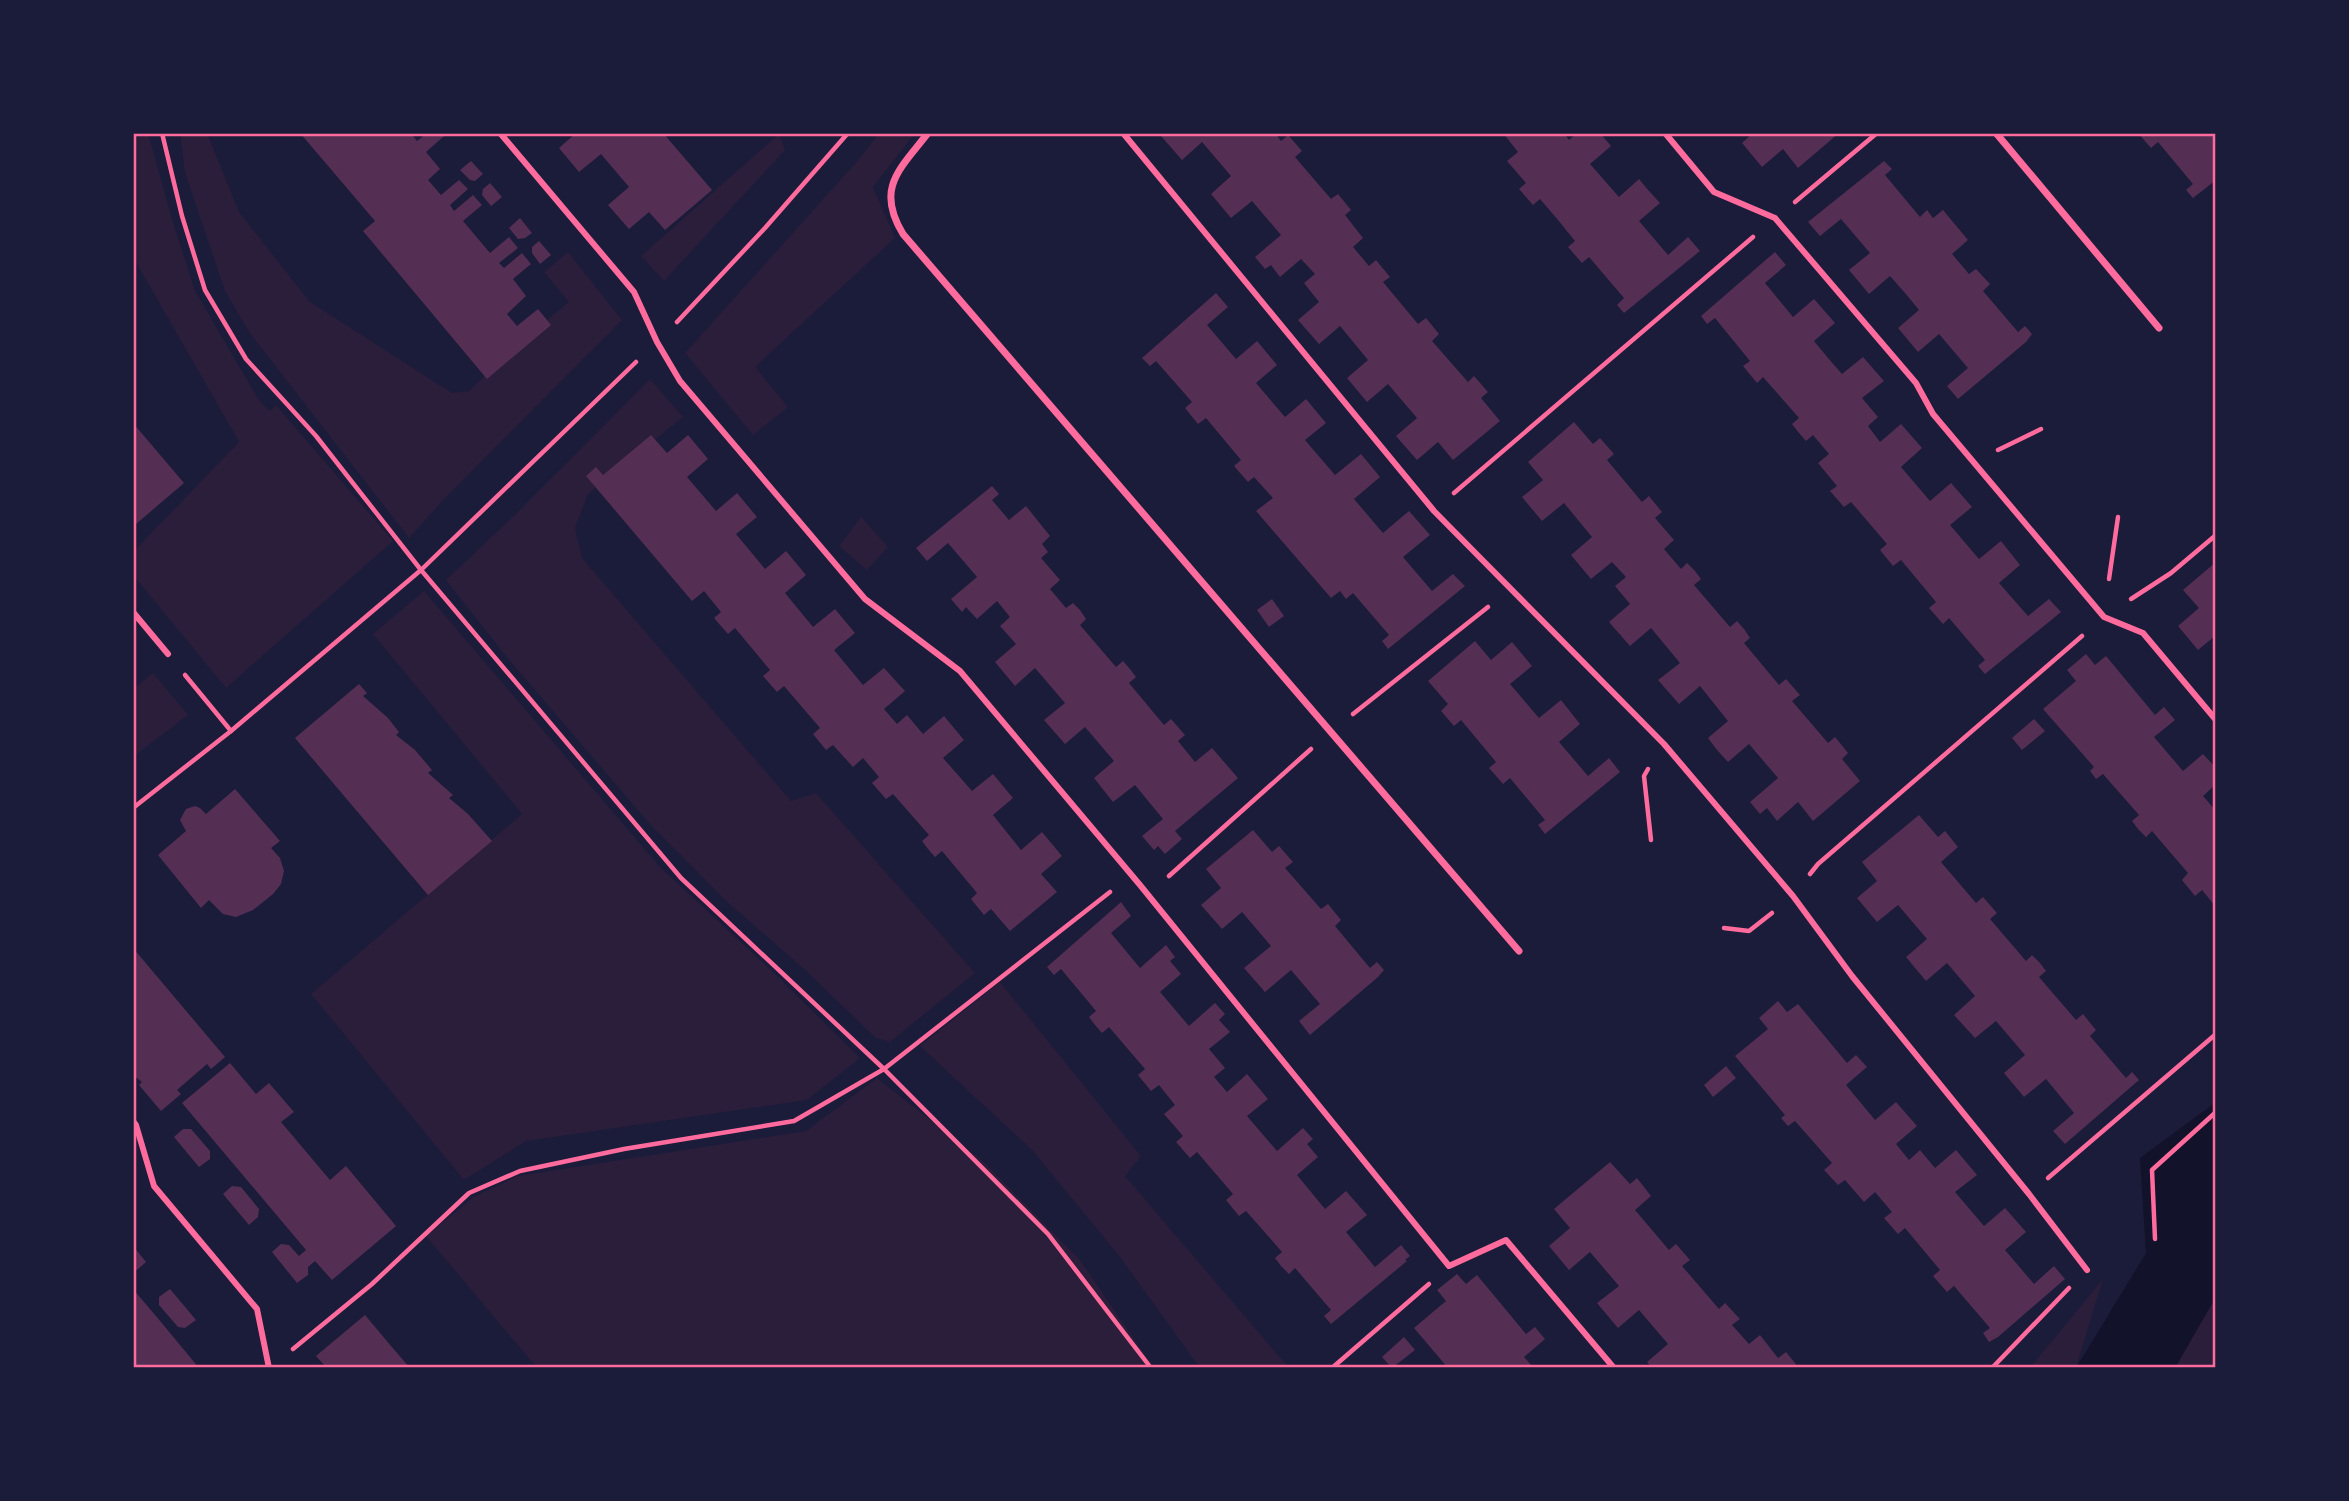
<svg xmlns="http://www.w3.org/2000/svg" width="2349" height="1501" font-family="'Alegreya Sans',sans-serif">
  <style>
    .green { fill: #2a1e3b }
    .water { fill: #12122b }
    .building { fill: #542f53 }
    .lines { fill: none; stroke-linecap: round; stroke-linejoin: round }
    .path { stroke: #ff6b9d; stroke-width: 4.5 }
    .pedestrian { stroke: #ff6b9d; stroke-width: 6 }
    .minor { stroke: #ff6b9d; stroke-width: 7 }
    .neatline { fill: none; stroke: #ff6b9d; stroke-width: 2.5 }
  </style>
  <rect width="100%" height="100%" fill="#1b1b3a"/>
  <g class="green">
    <path d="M133,133H148L172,219L195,291L260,402L270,411L276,405L393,541L226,688L133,575V552L239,442L133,257Z"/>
    <path d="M180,133H207L239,212L310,302L452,393L469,391L515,346L569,302L544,272L568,252L622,320L446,497L409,538L249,332L225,291L185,173Z"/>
    <path d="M879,133H915L873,187L895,238L755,367L788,407L753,435L685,353L860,158Z"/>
    <path d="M779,134L785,150L664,281L641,256Z"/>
    <path d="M650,379L683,417L588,494L575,528L582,558L791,801L816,793L975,973L890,1042L876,1038L804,969L725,900L648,822L505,655L446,580L521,509Z"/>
    <path d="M861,517L888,547L867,570L839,546Z"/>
    <path d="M424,591L660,867L775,974L860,1058L807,1100L526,1141L464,1180L311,994L522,814L373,634Z"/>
    <path d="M153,673L188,715L133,757V689Z"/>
    <path d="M1000,982L1141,1156L1125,1176L1289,1368H1200L1120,1257L1032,1150L920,1046Z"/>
    <path d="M877,1078L985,1163L1080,1260L1154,1368H537L426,1236L474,1197L518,1176L806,1131Z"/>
    <path d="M2103,1279L2076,1368H2030Z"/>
    <path d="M2214,1297H2216V1368H2175Z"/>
  </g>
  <path class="water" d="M2216,1102V1297L2175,1368H2076L2146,1253L2140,1158Z"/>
  <g class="building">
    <path d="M300,133H416L413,136L417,141L427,133H442L444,136L426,152L440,169L428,180L441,195L459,180L468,189L450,205L454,211L473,195L482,205L463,221L490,253L509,237L518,248L499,263L504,268L522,253L531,264L513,279L526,296L507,314L517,326L538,309L551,325L487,379L363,231L375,221Z"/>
    <path d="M576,133H663L712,190L665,230L649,212L629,229L608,205L629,187L601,154L579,172L559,148Z"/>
    <path d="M1165,133H1275L1281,141L1288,135L1302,151L1295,157L1331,199L1338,194L1351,210L1345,215L1363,238L1353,247L1369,266L1376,260L1390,277L1383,282L1418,324L1426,318L1439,334L1432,341L1468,382L1474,376L1488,392L1481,398L1500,421L1453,460L1438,442L1417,460L1396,436L1417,418L1388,384L1367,402L1347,378L1368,360L1340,326L1319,344L1298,320L1319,302L1304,283L1315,274L1301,259L1280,277L1271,265L1265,269L1255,257L1281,235L1252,201L1231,218L1211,194L1231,176L1202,142L1182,160L1161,136Z"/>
    <path d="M1503,133H1564L1569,140L1577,133H1600L1611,146L1590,164L1619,197L1639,179L1649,191L1660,203L1639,221L1668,255L1688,237L1700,251L1624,313L1617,305L1624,298L1589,257L1582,263L1568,247L1575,241L1558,220L1540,199L1533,205L1519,189L1526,183L1507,161L1518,152Z"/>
    <path d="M1753,133H1839L1798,168L1783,149L1762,167L1742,143Z"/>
    <path d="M2138,133H2216V180L2193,198L2186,190L2193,184L2158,142L2151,148Z"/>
    <path d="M471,161L483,174L475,181L470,180L460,170Z"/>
    <path d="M1884,161L1892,169L1885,175L1920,217L1927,210L1933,218L1943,210L1968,240L1952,254L1969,274L1976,269L1990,284L1983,291L2018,332L2025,326L2032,334L2026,342L1958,399L1947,386L1968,368L1939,334L1918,352L1898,328L1919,310L1905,293L1890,276L1869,294L1849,270L1870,253L1841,219L1820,236L1808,222Z"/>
    <path d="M490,183L502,197L491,206L482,195L483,189Z"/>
    <path d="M520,218L532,233L525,238L518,239L509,228Z"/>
    <path d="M539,241L551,255L540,264L532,253V247Z"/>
    <path d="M1775,252L1786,265L1765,283L1793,317L1814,299L1835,323L1814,341L1828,358L1842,374L1863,357L1884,381L1862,398L1878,417L1868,426L1880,442L1901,424L1922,448L1901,467L1930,501L1951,483L1972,507L1950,525L1979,559L2001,541L2020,565L1999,583L2028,616L2049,599L2061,612L1985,674L1978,666L1985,660L1949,618L1943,624L1929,608L1936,602L1901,560L1893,566L1880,550L1887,544L1851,502L1844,507L1830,491L1837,486L1818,463L1829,454L1813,435L1806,441L1799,433L1792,424L1799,418L1763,377L1757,383L1743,366L1750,361L1715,318L1707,324L1701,316Z"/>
    <path d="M1216,293L1228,307L1207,325L1236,359L1257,341L1277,365L1256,383L1285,417L1306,399L1326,423L1305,440L1335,475L1361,454L1380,477L1354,499L1383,533L1409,511L1430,535L1403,557L1432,591L1453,574L1465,586L1388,649L1382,641L1389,635L1353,593L1346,599L1340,591L1331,598L1256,511L1273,498L1254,477L1248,482L1234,466L1241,460L1206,418L1198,424L1185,408L1192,402L1156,361L1150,366L1142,358Z"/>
    <path d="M1574,422L1593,444L1600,438L1614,454L1607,460L1642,502L1649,496L1662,512L1655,518L1674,540L1664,549L1681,569L1687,563L1695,571L1701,579L1694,585L1730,627L1737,621L1744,629L1750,638L1744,643L1779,685L1786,679L1800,695L1792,701L1828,743L1835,737L1848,753L1842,759L1860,781L1813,821L1798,802L1777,821L1767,808L1760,814L1750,802L1778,778L1749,744L1728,762L1717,750L1708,738L1728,721L1700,686L1679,704L1658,680L1680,663L1651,628L1630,646L1609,622L1630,604L1615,586L1626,577L1612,562L1591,579L1571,555L1592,537L1564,503L1542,521L1522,497L1543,480L1528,462Z"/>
    <path d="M133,423L184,483L136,524L133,521Z"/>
    <path d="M651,435L667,453L688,435L708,459L687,477L716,511L737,493L757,517L736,534L765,569L786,551L806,575L785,593L813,627L835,609L855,633L834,650L863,685L884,668L905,691L884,709L897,724L907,715L923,734L944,716L964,740L943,758L958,775L972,791L993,774L1013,798L993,815L1021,850L1042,832L1062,856L1041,874L1057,892L1010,931L991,909L984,915L971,899L977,893L942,851L935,857L928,849L922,841L929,835L893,794L886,799L872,783L879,777L863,758L853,767L833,745L826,750L813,734L820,728L784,686L777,692L763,676L770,670L735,628L728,634L714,618L721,612L704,591L692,601L586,476L596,467L603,475Z"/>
    <path d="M992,486L999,494L992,500L1009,520L1026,506L1050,536L1042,544L1048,552L1041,558L1060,580L1050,589L1066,608L1073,603L1080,610L1086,619L1080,625L1116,667L1123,661L1130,669L1136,677L1129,683L1164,725L1171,719L1185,735L1178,741L1195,762L1212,748L1238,778L1175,831L1182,839L1165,854L1158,846L1154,850L1142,836L1163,819L1135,785L1113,802L1094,778L1114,761L1085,727L1065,744L1044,720L1065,703L1035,668L1015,686L995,662L1016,644L1000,626L1010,617L997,601L977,619L966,607L962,612L951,599L977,577L948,543L927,561L916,548Z"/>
    <path d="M2216,562V635L2198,650L2178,626L2199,608L2183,590Z"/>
    <path d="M1272,599L1284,616L1269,627L1257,610Z"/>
    <path d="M1475,641L1491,660L1512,642L1532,666L1510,684L1539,718L1561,700L1580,724L1559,742L1588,776L1609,758L1620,772L1545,834L1538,825L1545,820L1510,778L1503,784L1497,777L1489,768L1496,762L1461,720L1454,726L1441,711L1448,704L1428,681Z"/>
    <path d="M2086,654L2095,665L2106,656L2155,715L2164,707L2175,720L2154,737L2183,771L2203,754L2216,768V784L2203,796L2216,811V907L2202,890L2195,896L2182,880L2188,873L2152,831L2146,837L2138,829L2132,821L2139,815L2103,774L2096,779L2090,771L2094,767L2043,709L2076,681L2067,670Z"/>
    <path d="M359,684L367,693L363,696L388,718L399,732L396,735L415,750L432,770L428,773L453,795L449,798L468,814L492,841L428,895L295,738Z"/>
    <path d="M2034,719L2045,731L2022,750L2012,738Z"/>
    <path d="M235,789L280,841L271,848L280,858L284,871L281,884L273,894L253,910L236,917L223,914L209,900L201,908L158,855L186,831L180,820L186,809L195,806L200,808L206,814Z"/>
    <path d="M1919,815L1938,837L1945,831L1958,847L1941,862L1976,903L1983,897L1997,913L1990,919L2026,961L2032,955L2040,963L2046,971L2039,977L2076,1020L2083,1014L2096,1030L2090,1036L2126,1078L2132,1072L2139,1080L2065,1144L2053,1131L2074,1113L2046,1079L2024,1097L2004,1073L2025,1055L1996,1021L1975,1038L1954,1015L1975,996L1947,963L1926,981L1906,957L1927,939L1898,905L1877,922L1857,898L1877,881L1862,862Z"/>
    <path d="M1253,830L1272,852L1279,846L1293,862L1285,868L1321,909L1328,904L1341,920L1335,926L1370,968L1377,962L1384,970L1378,977L1310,1035L1299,1021L1320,1004L1291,970L1265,992L1244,968L1271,946L1242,912L1222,929L1201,905L1221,888L1206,869Z"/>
    <path d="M1121,902L1131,916L1111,933L1140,968L1166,945L1175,957L1170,961L1181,974L1160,992L1189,1026L1215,1003L1225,1014L1219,1020L1230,1032L1209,1049L1225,1068L1214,1077L1227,1092L1247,1074L1268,1099L1247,1116L1277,1151L1303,1128L1313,1139L1307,1144L1318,1157L1297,1175L1325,1209L1346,1191L1367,1215L1346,1232L1375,1267L1401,1245L1410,1256L1405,1260L1407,1261L1331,1324L1324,1316L1331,1310L1295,1268L1289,1274L1281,1266L1275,1258L1282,1252L1246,1211L1239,1216L1226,1200L1233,1194L1197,1152L1190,1158L1176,1142L1183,1136L1164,1114L1175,1105L1159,1085L1151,1091L1138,1075L1145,1069L1109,1027L1102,1033L1095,1025L1089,1017L1096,1011L1061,969L1054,975L1047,967Z"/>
    <path d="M133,948L225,1057L211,1069L207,1064L177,1090L181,1094L161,1111L139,1085L142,1082L133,1075Z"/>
    <path d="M1778,1001L1787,1012L1798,1004L1847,1063L1856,1055L1867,1067L1846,1085L1875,1120L1896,1102L1917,1126L1896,1144L1909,1160L1920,1150L1935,1168L1956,1150L1977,1175L1955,1192L1984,1226L2005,1208L2026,1232L2005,1250L2034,1284L2054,1266L2065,1279L1998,1337L1989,1342L1983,1333L1990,1328L1954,1286L1947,1292L1933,1276L1940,1270L1905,1228L1898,1234L1884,1218L1892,1212L1875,1192L1864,1202L1845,1180L1838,1185L1824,1170L1832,1163L1795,1121L1788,1126L1781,1118L1785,1115L1735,1056L1768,1029L1759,1018Z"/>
    <path d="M230,1063L256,1094L269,1083L294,1112L281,1122L330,1180L346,1166L396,1226L332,1280L315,1261L308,1267V1275L297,1283L272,1252L281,1244L289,1245L299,1256L306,1250L182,1103Z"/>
    <path d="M1726,1066L1736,1078L1713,1097L1704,1085Z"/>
    <path d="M183,1129H191L210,1151V1159L199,1167L174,1137Z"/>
    <path d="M1610,1162L1630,1184L1637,1178L1651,1196L1635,1210L1669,1250L1676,1244L1690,1260L1682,1266L1719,1309L1725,1303L1740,1319L1732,1325L1749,1344L1760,1335L1778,1358L1786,1352L1799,1368H1652L1647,1362L1668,1344L1639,1310L1618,1328L1597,1303L1619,1286L1590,1252L1569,1270L1549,1246L1570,1228L1554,1209Z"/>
    <path d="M232,1186L241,1187L259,1209L258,1217L249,1225L223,1194Z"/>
    <path d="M133,1246L146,1262L137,1270H133Z"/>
    <path d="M1457,1274L1466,1284L1477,1275L1526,1334L1535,1327L1545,1339L1524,1357L1534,1368H1448L1414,1328L1446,1301L1437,1290Z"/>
    <path d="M133,1289L161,1322L199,1368H133Z"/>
    <path d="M170,1289L196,1320L185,1328L178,1327L159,1305V1297Z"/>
    <path d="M365,1315L391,1346L410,1368H327L316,1356Z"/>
    <path d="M1404,1337L1415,1350L1392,1368L1382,1357Z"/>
  </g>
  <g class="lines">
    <g class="path">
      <path d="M162,133L182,216L205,290L246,359L316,436L421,570L681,878L884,1069L1048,1234L1151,1368"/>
      <path d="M1795,202L1877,133"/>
      <path d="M677,322L765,228L848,133"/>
      <path d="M1998,450L2041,429"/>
      <path d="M1454,493L1753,237"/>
      <path d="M2109,579L2118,517"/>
      <path d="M2131,599L2171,573L2216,535"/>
      <path d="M185,675L231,731"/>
      <path d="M1353,714L1488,607"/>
      <path d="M1648,769L1644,776L1651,840"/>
      <path d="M133,808L231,731L421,570L636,362"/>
      <path d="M1810,874L1818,864L2082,636"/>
      <path d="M1169,876L1311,749"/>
      <path d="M1724,928L1749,931L1772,913"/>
      <path d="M2048,1178L2216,1034"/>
      <path d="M2155,1239L2152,1170L2216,1112"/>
      <path d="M293,1349L372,1284L469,1193L520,1171L624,1149L794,1121L884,1069L1110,892"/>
      <path d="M1332,1368L1429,1284"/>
      <path d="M1992,1368L2069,1288"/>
    </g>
    <g class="pedestrian">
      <path d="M500,133L634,292L657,342L680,381L865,599L960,671L1140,885L1449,1266L1506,1240L1614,1368"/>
      <path d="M1123,133L1434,511L1664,744L1793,896L1852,976L2029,1194L2087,1270"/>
      <path d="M1665,133L1714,192L1775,218L1916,383L1933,414L2104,617L2143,633L2216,720"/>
      <path d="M133,612L168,654"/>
      <path d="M133,1121L136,1125L154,1186L257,1309L269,1368"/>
    </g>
    <g class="minor">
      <path d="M928,133C900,169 875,188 903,234L1519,951"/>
      <path d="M1996,133L2159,328"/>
    </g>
  </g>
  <rect width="2349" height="1501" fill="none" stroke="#1b1b3a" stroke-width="270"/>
  <rect x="135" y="135" width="2079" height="1231" class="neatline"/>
</svg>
